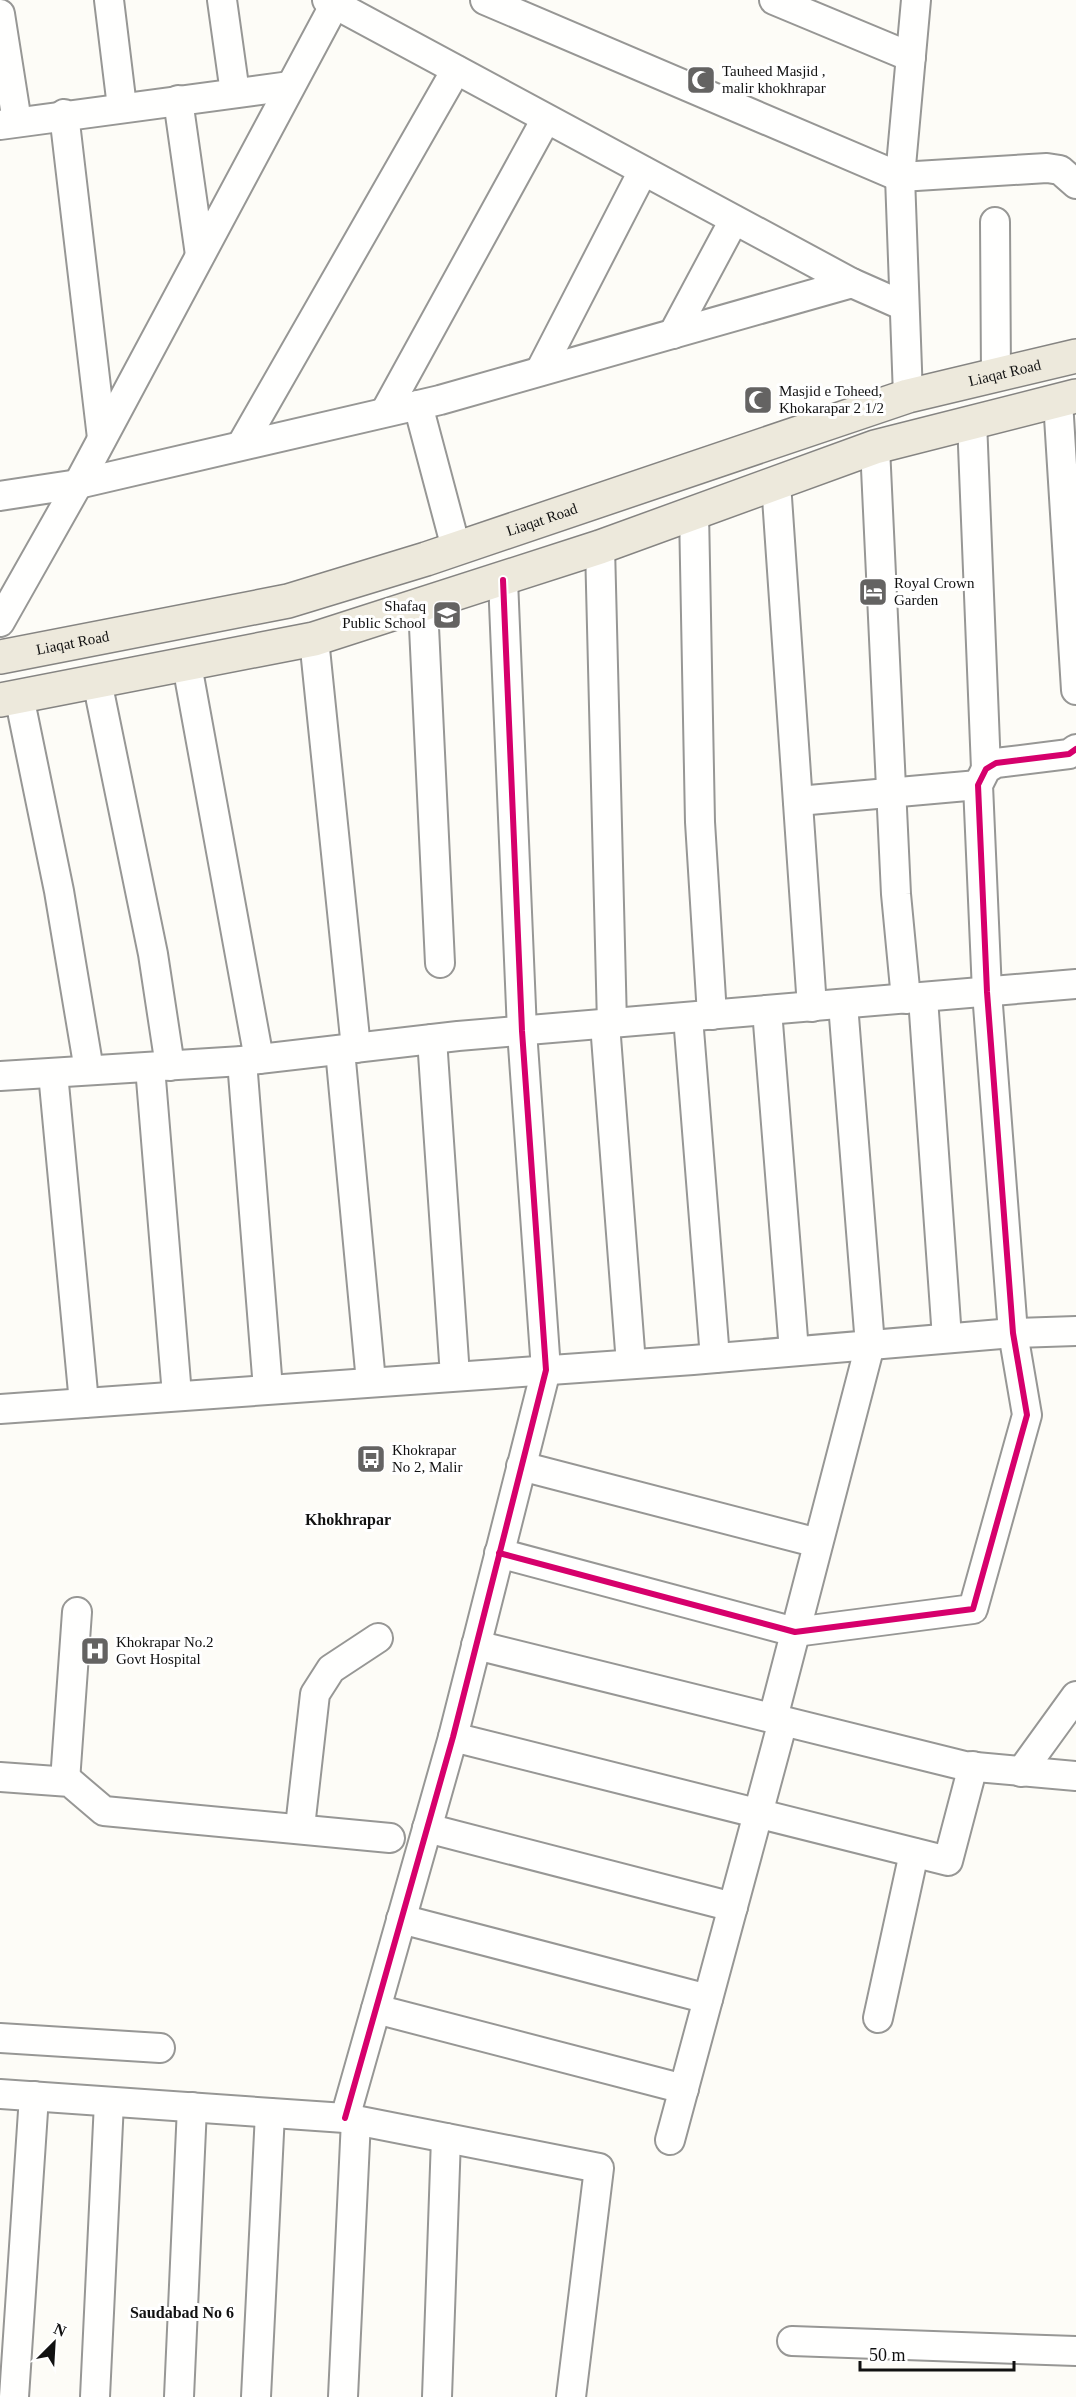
<svg xmlns="http://www.w3.org/2000/svg" width="1076" height="2397" font-family="Georgia,serif">
  <style>
    .lines { fill: none; stroke-linecap: round; stroke-linejoin: round }
    .minor-casing { stroke: #979795; stroke-width: 32 }
    .major-casing { stroke: #858482; stroke-width: 36 }
    .minor { stroke: #fffffe; stroke-width: 28 }
    .major { stroke: #ede9dc; stroke-width: 33 }
    .cycleway-casing { stroke: #fff; stroke-width: 10 }
    .cycleway { stroke: #d6006c; stroke-width: 6 }
    .labels { text-anchor: middle; dominant-baseline: central; stroke-width: 6; stroke-linejoin: round; paint-order: stroke }
    .poi-label { font-size: 15px; fill: #111; stroke: #fff; text-anchor: start }
    .street-label { font-size: 15px; fill: #111; stroke: #fff }
    .neighbourhood-label { font-size: 16px; font-weight: bold; fill: #111; stroke: #fff }
  </style>
  <rect width="100%" height="100%" fill="#fdfcf7"/>
  <g class="lines">
    <g class="minor-casing">
      <g id="minor">
        <path d="M109,0L122,107"/>
        <path d="M222,0L235,93"/>
        <path d="M327,0L852,283"/>
        <path d="M485,0L900,177L1047,168L1060,170L1076,184"/>
        <path d="M774,0L911,57"/>
        <path d="M0,14L17,122"/>
        <path d="M178,100L200,255"/>
        <path d="M64,114L102,438"/>
        <path d="M0,125L290,86"/>
        <path d="M995,222L996,375"/>
        <path d="M673,334L734,220"/>
        <path d="M540,371L643,171"/>
        <path d="M908,396L900,177L916,0"/>
        <path d="M1058,401L1076,690"/>
        <path d="M418,405L456,548"/>
        <path d="M385,412L546,119"/>
        <path d="M972,421L986,769"/>
        <path d="M242,444L456,70"/>
        <path d="M875,447L896,894L906,999"/>
        <path d="M776,483L812,1007"/>
        <path d="M0,496L78,484L440,400L852,283L904,306"/>
        <path d="M694,512L700,822L712,1015"/>
        <path d="M600,547L612,1024"/>
        <path d="M423,606L440,963"/>
        <path d="M0,622L78,484L337,0"/>
        <path d="M314,639L356,1048"/>
        <path d="M187,665L259,1059"/>
        <path d="M97,681L153,954L170,1066"/>
        <path d="M19,696L59,891L89,1070"/>
        <path d="M798,801L978,785"/>
        <path d="M923,998L947,1338"/>
        <path d="M767,1010L794,1351"/>
        <path d="M688,1017L715,1358"/>
        <path d="M605,1024L631,1364"/>
        <path d="M432,1039L455,1376"/>
        <path d="M340,1050L371,1382"/>
        <path d="M242,1061L268,1389"/>
        <path d="M150,1067L177,1395"/>
        <path d="M53,1073L84,1403"/>
        <path d="M0,1076L242,1061L458,1036L1076,984"/>
        <path d="M0,1409L693,1360L1013,1333L1076,1331"/>
        <path d="M521,1466L818,1543"/>
        <path d="M499,1553L795,1632L973,1609L1027,1415L1013,1333L987,992L978,785L986,769L996,763L1069,754L1076,749"/>
        <path d="M476,1645L965,1766L1076,1776"/>
        <path d="M773,1718L870,1345L843,1004"/>
        <path d="M453,1737L948,1861L973,1766"/>
        <path d="M1021,1772L1076,1696"/>
        <path d="M0,1777L70,1782L104,1811L390,1838"/>
        <path d="M65,1781L77,1612"/>
        <path d="M300,1827L315,1694L331,1669L378,1638"/>
        <path d="M427,1828L733,1907"/>
        <path d="M401,1919L708,1999"/>
        <path d="M376,2009L684,2089"/>
        <path d="M878,2018L914,1853"/>
        <path d="M0,2038L160,2048"/>
        <path d="M0,2094L345,2118L599,2168L571,2397"/>
        <path d="M345,2118L453,1737L546,1370L522,1031L503,580"/>
        <path d="M670,2140L783,1721"/>
        <path d="M792,2341L1076,2351"/>
        <path d="M14,2397L34,2096"/>
        <path d="M95,2397L109,2102"/>
        <path d="M179,2397L192,2107"/>
        <path d="M256,2397L270,2113"/>
        <path d="M343,2397L356,2120"/>
        <path d="M437,2397L446,2138"/>
      </g>
    </g>
    <g class="major-casing">
      <g id="major">
        <path id="s1" d="M0,657L288,601L426,559L908,396L1076,356"/>
        <path d="M0,700L314,639L600,547L875,447L1076,396"/>
      </g>
    </g>
    <use href="#minor" class="minor"/>
    <use href="#major" class="major"/>
    <g class="cycleway-casing">
      <g id="cycleway">
        <path d="M499,1553L795,1632L973,1609L1027,1415L1013,1333L987,992L978,785L986,769L996,763L1069,754L1076,749"/>
        <path d="M345,2118L453,1737L546,1370L522,1031L503,580"/>
      </g>
    </g>
    <use href="#cycleway" class="cycleway"/>
  </g>
  <defs>
    <g id="mosque-square" transform="scale(1.5)"><rect x="-9" y="-9" width="18" height="18" rx="4" fill="#646362" stroke="#fff"/><path d="M3.5-4.9A6 6 0 1 0 3.5 4.9A5 5 0 1 1 3.5-4.9Z" fill="#fff"/></g>
    <g id="hotel-square" transform="scale(1.5)"><rect x="-9" y="-9" width="18" height="18" rx="4" fill="#646362" stroke="#fff"/><path d="M-6-4.5h1.5V1H6V5H4.5V3h-9V5H-6ZM-4 0a1.8 1.8 0 1 1 3.6 0ZM.5 0V-2.5h3Q6-2.5 6 0Z" fill="#fff"/></g>
    <g id="school-square" transform="scale(1.5)"><rect x="-9" y="-9" width="18" height="18" rx="4" fill="#646362" stroke="#fff"/><path d="M0-5L7-2L0 1L-7-2ZM-4 1L0 2.5L4 1V4Q0 6-4 4Z" fill="#fff"/></g>
    <g id="bus-square" transform="scale(1.5)"><rect x="-9" y="-9" width="18" height="18" rx="4" fill="#646362" stroke="#fff"/><path d="M-5-6H5V4H4V6H2V4H-2V6H-4V4H-5ZM-3.5-4V0h7V-4ZM-3.5 1.2v1.5H-2V1.2ZM2 1.2v1.5H3.5V1.2Z" fill="#fff"/></g>
    <g id="hospital-square" transform="scale(1.5)"><rect x="-9" y="-9" width="18" height="18" rx="4" fill="#646362" stroke="#fff"/><path d="M-5-5h3v3.5h4V-5h3V5h-3V1.5h-4V5h-3Z" fill="#fff"/></g>
  </defs>
  <g fill-rule="evenodd">
    <use href="#mosque-square" x="701" y="80"/>
    <use href="#mosque-square" x="758" y="400"/>
    <use href="#hotel-square" x="873" y="592"/>
    <use href="#school-square" x="447" y="615"/>
    <use href="#bus-square" x="371" y="1459"/>
    <use href="#hospital-square" x="95" y="1651"/>
  </g>
  <g class="labels">
    <g class="poi-label">
      <text x="722" y="71">Tauheed Masjid ,<tspan x="722" dy="17">malir khokhrapar</tspan></text>
      <text x="779" y="391">Masjid e Toheed,<tspan x="779" dy="17">Khokarapar 2 1/2</tspan></text>
      <text x="894" y="583">Royal Crown<tspan x="894" dy="17">Garden</tspan></text>
      <text x="426" y="606" text-anchor="end">Shafaq<tspan x="426" dy="17">Public School</tspan></text>
      <text x="392" y="1450">Khokrapar<tspan x="392" dy="17">No 2, Malir</tspan></text>
      <text x="116" y="1642">Khokrapar No.2<tspan x="116" dy="17">Govt Hospital</tspan></text>
    </g>
    <g class="street-label">
      <text stroke="none"><textPath href="#s1" startOffset="1046">Liaqat Road</textPath></text>
      <text stroke="none"><textPath href="#s1" startOffset="560">Liaqat Road</textPath></text>
      <text stroke="none"><textPath href="#s1" startOffset="74">Liaqat Road</textPath></text>
    </g>
    <g class="neighbourhood-label">
      <text x="348" y="1519">Khokhrapar</text>
      <text x="182" y="2312">Saudabad No 6</text>
    </g>
  </g>
  <g transform="translate(54 2343) rotate(24)" stroke="#ffffff" stroke-width="4.5" paint-order="stroke">
  <path d="M0-4.5L10 22L0 15L-10 22Z" fill="#111111"/>
  <text y="-9" font-size="16" font-weight="bold" text-anchor="middle" fill="#111111">N</text>
  </g>
  <path d="M860 2361v9h154v-9" fill="none" stroke="#111111" stroke-width="3"/>
  <text x="869" y="2361" font-size="18" fill="#111111" stroke="#ffffff" stroke-width="4.5" paint-order="stroke">50 m</text>
</svg>
